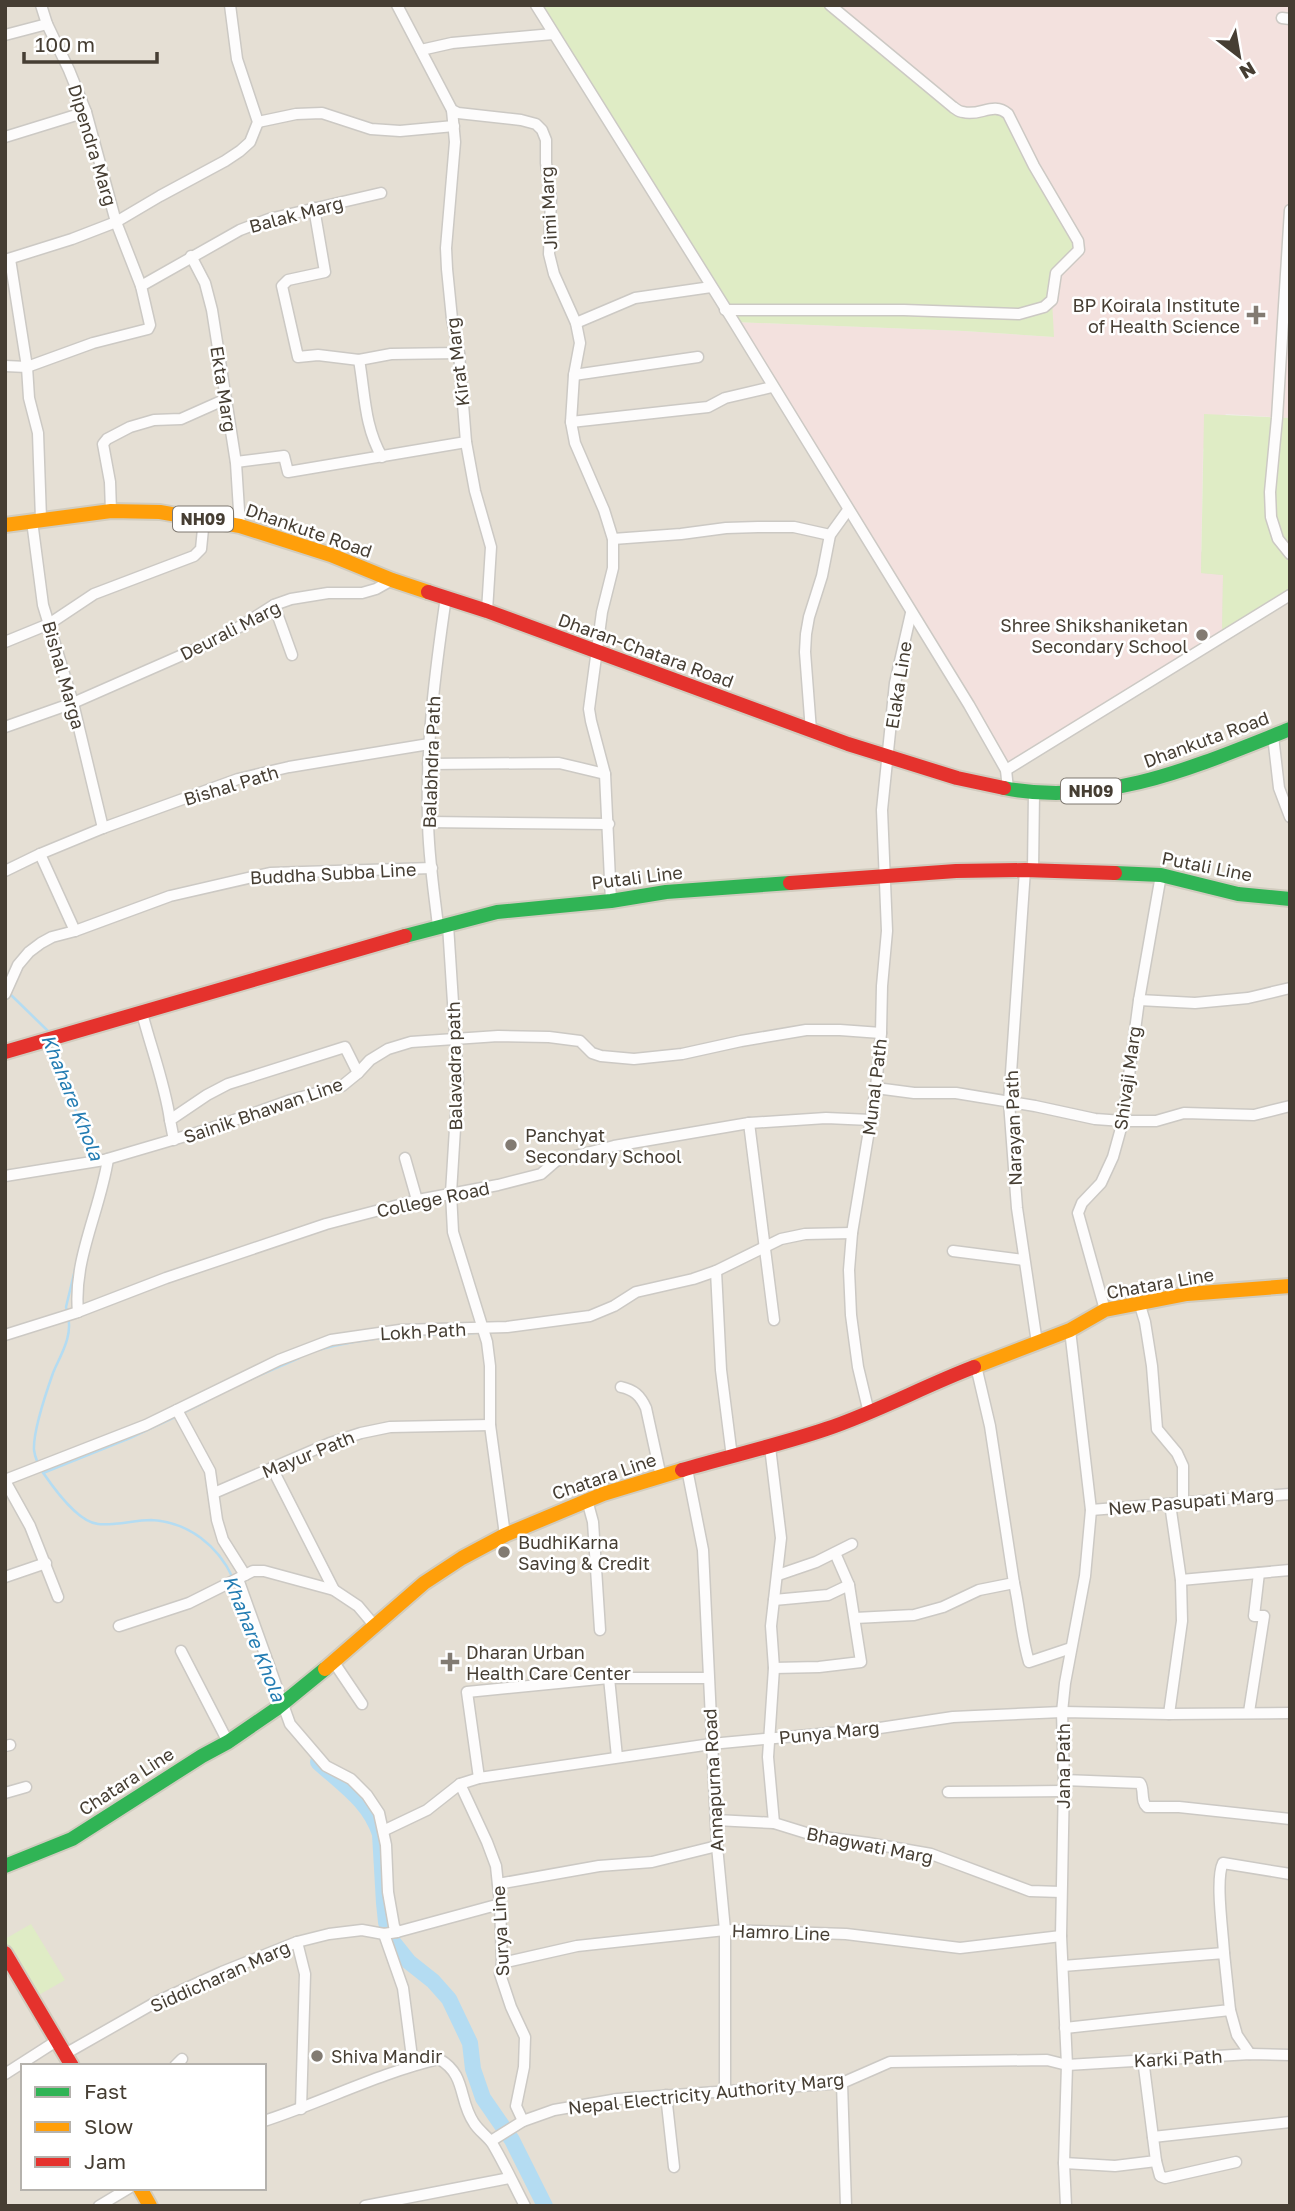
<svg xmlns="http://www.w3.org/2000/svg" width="1295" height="2211" font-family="'Golos Text',sans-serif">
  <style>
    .residential { fill: #e5dfd4; fill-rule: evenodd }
    .medical { fill: #f3e1de }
    .green { fill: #dfecc5 }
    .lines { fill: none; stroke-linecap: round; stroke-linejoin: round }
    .stream { stroke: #b4dcf2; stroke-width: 2.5 }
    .river { stroke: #b4dcf2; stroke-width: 16 }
    .street-casing { stroke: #ccc9c4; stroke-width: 13 }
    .fast-casing { stroke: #d1ccbf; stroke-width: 18 }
    .slow-casing { stroke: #d1ccbf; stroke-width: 18 }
    .jam-casing { stroke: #d1ccbf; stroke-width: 18 }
    .street { stroke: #fdfcfc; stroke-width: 10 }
    .fast { stroke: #30b455; stroke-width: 14 }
    .slow { stroke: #ff9f0a; stroke-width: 14 }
    .jam { stroke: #e5322d; stroke-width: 14 }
    .poi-dot { fill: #827b72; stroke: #fff; stroke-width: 2.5 }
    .labels { text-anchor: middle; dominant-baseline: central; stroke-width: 5; stroke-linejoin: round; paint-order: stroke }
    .shield { fill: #fff; stroke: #7e7870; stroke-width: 2 }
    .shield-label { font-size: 16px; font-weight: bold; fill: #463e33 }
    .street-label { font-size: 18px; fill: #463e33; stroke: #fff }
    .poi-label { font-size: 18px; fill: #463e33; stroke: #fff; text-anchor: start }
    .water-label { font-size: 19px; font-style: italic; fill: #237cb2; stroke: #fff }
  </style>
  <rect width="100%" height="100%" fill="#f0ede8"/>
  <path class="residential" d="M5,5H536L734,322L1290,595V2206H5ZM23,2066H264V2188H23Z"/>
  <path class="medical" d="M830,5H1290V418L1226,414L1203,449L1201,573L1223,575L1222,637L1007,770L734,322L964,331L1054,337L963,113Z"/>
  <g class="green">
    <path d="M536,5H830L964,113L1002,109L1079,250L1056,273L1052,300L1054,337L964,331L734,322Z"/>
    <path d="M1204,414L1290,418V595L1222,637L1223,575L1201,573Z"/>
    <path d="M31,1924L65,1980L37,1996L5,1943V1939Z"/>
  </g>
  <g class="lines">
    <g class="stream">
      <path d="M9,993L49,1032"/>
      <path d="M52,1042L68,1095L99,1158"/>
      <path d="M67,1311L66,1307L79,1253"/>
      <path d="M68,1317C73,1336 60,1356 53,1373C47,1390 33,1432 34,1450C35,1458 40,1468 44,1474C55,1490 78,1522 98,1524C115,1526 134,1520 151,1520C189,1522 218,1546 233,1578"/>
      <path d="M318,1350C369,1336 422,1334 474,1333"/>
      <path d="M244,1382L299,1358"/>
      <path d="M185,1412L207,1401"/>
      <path d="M43,1473L130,1438L175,1417"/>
    </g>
    <path class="river" d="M318,1762C343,1785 369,1801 380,1834L384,1903L386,1922L393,1942L409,1962L433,1981L449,1999L470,2043L473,2069L483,2098L512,2140L545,2206"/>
    <g class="street-casing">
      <g id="street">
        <path d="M397,5L452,110L458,113L521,120L536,124L542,130L546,140V163L551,199L549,254L554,274L576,323L580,343L574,375L571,422L575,443L604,510L613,539V568L602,612L589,709L591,721L605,774L611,901"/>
        <path d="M536,5L734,322L969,705L1006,770L1008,789"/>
        <path d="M1282,18L1290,19"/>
        <path d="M5,35L47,24"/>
        <path d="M421,50L452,43L553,34"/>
        <path d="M452,110L455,142L446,248L447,269L452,319L459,353L466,442L475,491L491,547L487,611"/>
        <path d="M258,122L296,114L322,113L371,129L400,131L454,126"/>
        <path d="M5,137L86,112"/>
        <path d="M314,208L325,272L288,280L282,286L298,357L318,355L359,360L391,354L459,353"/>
        <path d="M1290,210L1277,418L1270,492L1271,517L1278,539L1290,554"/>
        <path d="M191,256L205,283L212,310L236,463L240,526"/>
        <path d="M10,259L27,367L29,398L38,433L41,519"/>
        <path d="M5,260L72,239L116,222L160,196L225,161L240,151L250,142L258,122L237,59L230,5"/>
        <path d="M141,286L240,230L269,219L381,193"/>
        <path d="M725,310H904L1019,314L1044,307L1052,300L1056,273L1079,250L1078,241L1034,166L1008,114C993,101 980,117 963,112C959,112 956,109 953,107L830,5"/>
        <path d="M576,323L635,298L711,287"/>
        <path d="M359,360C365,393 364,426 382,457"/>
        <path d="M5,366L27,367L93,343L148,329L150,325L141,286L116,222L86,112L69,70L47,24L41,5"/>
        <path d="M574,375L698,357"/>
        <path d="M571,422L708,407L725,398L772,387"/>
        <path d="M236,462L284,456L288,472L466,442"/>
        <path d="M111,511L110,482L103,444L107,439L130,427L154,420L181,419L226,399"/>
        <path d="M32,521L43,605L73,703L103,828"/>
        <path d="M613,539L681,534L726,528L758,527H794L830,535"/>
        <path d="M274,605L292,655"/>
        <path d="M5,642L49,624L94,594L194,556L201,549L204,519"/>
        <path d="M5,727L73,703L205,645L241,626L274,605L291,599L328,593H362L376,589L392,580"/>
        <path d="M811,731L805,652L806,634L809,617L822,576L830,535L848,510"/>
        <path d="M1273,736L1279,788L1290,817"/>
        <path d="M428,764L559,763L605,774"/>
        <path d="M1006,770L1290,595"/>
        <path d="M428,822L609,824"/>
        <path d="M40,854L75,931"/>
        <path d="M1025,870L1009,1102L1017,1208L1037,1343"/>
        <path d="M1033,870L1034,792"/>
        <path d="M5,871L40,854L103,828L238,779L289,767L429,744"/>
        <path d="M448,925L458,1080L451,1193L453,1232L487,1342L490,1366V1425L505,1535"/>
        <path d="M438,926C434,891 428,854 428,818C426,743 435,672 446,597"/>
        <path d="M5,994L18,965L29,952L41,943L52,937L75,931L170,896L270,873L432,868"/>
        <path d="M1139,1000L1195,1003L1248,998L1290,988"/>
        <path d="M142,1013C151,1048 165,1084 170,1120"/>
        <path d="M876,1088L914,1093H956L1035,1106L1095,1119L1123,1121H1156L1184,1113L1254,1115L1290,1106"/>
        <path d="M749,1123L774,1320"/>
        <path d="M174,1140L170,1120L207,1095L228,1084L345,1047L358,1073"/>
        <path d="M405,1158L417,1200"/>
        <path d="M5,1176L104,1160L206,1130L291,1100L342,1086L358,1073L370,1060L388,1049L411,1042L498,1036L549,1037L580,1041L592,1053L601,1056L634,1059L682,1054L741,1041L806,1030H840L881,1033"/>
        <path d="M953,1251L1024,1260"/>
        <path d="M716,1271L721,1370L732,1457"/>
        <path d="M1139,1302L1145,1322L1152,1366L1157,1429L1177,1453L1183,1466V1503"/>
        <path d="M1105,1310L1078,1213L1082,1203L1101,1183L1113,1157L1123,1121L1139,1000L1161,875"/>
        <path d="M78,1312C73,1259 100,1211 108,1159"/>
        <path d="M5,1335L75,1313L166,1278L326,1224L418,1200L498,1185L541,1174L556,1161L614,1146L749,1123L826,1118L871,1120"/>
        <path d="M621,1387C634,1390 640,1395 646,1408L661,1477"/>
        <path d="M177,1410L210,1471L217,1520L223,1540L245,1575"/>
        <path d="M869,1413L858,1367L851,1315L849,1270L852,1233L876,1088L881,1033L882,986L887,931L882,810L895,683L911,613"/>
        <path d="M770,1447L781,1538L771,1626L774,1668L768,1757L774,1823"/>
        <path d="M272,1468L334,1590"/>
        <path d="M687,1469L703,1550L717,1846L725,1930V2092"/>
        <path d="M5,1480L146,1425L279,1360L331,1340L400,1330L507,1327L590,1316L614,1306L636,1292L693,1279L716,1271L781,1239L805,1234L852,1233"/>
        <path d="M5,1481L30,1526L58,1597"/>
        <path d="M214,1493L330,1443L361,1433L390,1427L490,1425"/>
        <path d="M587,1500L593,1522L600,1630"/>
        <path d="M1091,1510L1290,1494"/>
        <path d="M835,1553L849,1585"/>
        <path d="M778,1575L816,1562L852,1544"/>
        <path d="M5,1577L46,1563"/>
        <path d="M238,1579L290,1724L326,1766L351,1779L367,1795L379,1813L386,1845L388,1892L394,1926L397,1932"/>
        <path d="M1181,1580L1290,1570"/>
        <path d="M1014,1583C1020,1609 1021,1636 1029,1662L1071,1648"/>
        <path d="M855,1618L914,1615L943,1607L979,1590L1014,1583L990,1426L976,1366"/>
        <path d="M119,1626L189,1603L253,1571H264L334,1590L358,1606L374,1625"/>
        <path d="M181,1651L228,1742"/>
        <path d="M333,1661L362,1704"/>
        <path d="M774,1668L819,1667L861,1662L849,1585L828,1595L774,1600"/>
        <path d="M609,1678L617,1757"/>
        <path d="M1249,1712L1264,1616H1254L1259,1573"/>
        <path d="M1169,1714L1182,1621L1181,1580L1170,1504"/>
        <path d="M5,1746L10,1745"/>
        <path d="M479,1778L467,1692L609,1678H708"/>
        <path d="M1064,1780L1140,1783C1145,1790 1140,1801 1147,1807H1179L1290,1819"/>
        <path d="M460,1784L487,1842L496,1866L500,1904L502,1963L500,1974L511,2007L525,2037L524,2067L516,2106L523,2121"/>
        <path d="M948,1792L1064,1791"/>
        <path d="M5,1793L26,1787"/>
        <path d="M716,1820L774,1823L816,1836L868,1843L931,1854L1030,1891L1061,1892"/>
        <path d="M385,1830L427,1810L460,1784L479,1778L711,1744L873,1729L953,1717L1062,1712L1169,1714L1290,1713"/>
        <path d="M498,1884L599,1866L652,1862L717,1846"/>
        <path d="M384,1934L403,1988L413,2065"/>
        <path d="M297,1942L305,1974L301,2109"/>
        <path d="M1224,1953C1223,1932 1215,1879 1223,1863L1290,1874"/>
        <path d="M502,1963L577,1946L725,1930L846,1934L960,1948L1061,1936"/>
        <path d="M1063,1966L1224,1953L1230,2010L1065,2028"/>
        <path d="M1230,2010L1237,2035L1250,2054"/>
        <path d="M65,2054L158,2001L222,1972L297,1942L329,1934L362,1930L384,1934L397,1932L500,1904"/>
        <path d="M175,2066L182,2059"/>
        <path d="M5,2074L58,2040"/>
        <path d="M842,2083L846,2206"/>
        <path d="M666,2095L674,2167"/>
        <path d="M264,2121C323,2102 379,2073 439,2059C467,2075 458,2100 474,2123C479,2131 487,2136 492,2143C504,2163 514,2185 525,2206"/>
        <path d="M1153,2137L1290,2122"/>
        <path d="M491,2141L523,2121L554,2110L618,2099L842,2083L890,2062L1047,2060L1067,2065L1250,2054L1290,2055"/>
        <path d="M1156,2161L1160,2176L1165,2178L1236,2162"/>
        <path d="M1064,2163L1115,2166L1156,2161L1143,2059"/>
        <path d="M99,2206L129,2188"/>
        <path d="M365,2206L510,2178"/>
        <path d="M1066,2206L1064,2163L1067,2065L1061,1936L1064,1780L1062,1712L1065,1683L1085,1576L1091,1510L1070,1330"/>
      </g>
    </g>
    <g class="fast-casing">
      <g id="fast">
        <path d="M1004,788C1104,808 1199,765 1290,729"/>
        <path d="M1115,873L1161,875L1238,894L1290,899"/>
        <path d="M405,936L497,912L611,901L666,892L790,883"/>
        <path d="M5,1866L72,1839L202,1756L228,1742L276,1709L325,1669"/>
      </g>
    </g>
    <g class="slow-casing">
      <g id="slow">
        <path d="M5,525L111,511L160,512L240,526L331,555L392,580L428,592"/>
        <path d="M974,1367L1070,1330L1105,1310L1187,1294L1290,1286"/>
        <path d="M325,1669L424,1583L462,1558L505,1535L603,1494L682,1470"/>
        <path d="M140,2188L150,2206"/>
      </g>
    </g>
    <g class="jam-casing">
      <g id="jam">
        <path d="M428,592L487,611L848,744L957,778L1004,788"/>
        <path d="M790,883L956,871L1025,870L1115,873"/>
        <path d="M5,1052L405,936"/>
        <path d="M682,1470C730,1456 779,1445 826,1429C877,1412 924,1386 974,1367"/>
        <path d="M5,1953L72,2066"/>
      </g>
    </g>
    <use href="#street" class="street"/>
    <use href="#fast" class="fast"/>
    <use href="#slow" class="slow"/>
    <use href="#jam" class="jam"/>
  </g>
  <g class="poi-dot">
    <path d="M1252.5 304.5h7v7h7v7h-7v7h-7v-7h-7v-7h7z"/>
    <circle cx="1202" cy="635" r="7"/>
    <circle cx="511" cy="1145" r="7"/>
    <circle cx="504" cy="1552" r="7"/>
    <path d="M446.5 1651.5h7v7h7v7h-7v7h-7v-7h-7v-7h7z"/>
    <circle cx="317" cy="2056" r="7"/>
  </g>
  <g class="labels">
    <g class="shield">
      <rect x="173" y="506.5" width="60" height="25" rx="5"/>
      <rect x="1061" y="778.5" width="60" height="25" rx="5"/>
    </g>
    <g class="shield-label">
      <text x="203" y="519">NH09</text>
      <text x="1091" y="791">NH09</text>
    </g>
    <g class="street-label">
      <text transform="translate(93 145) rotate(73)">Dipendra Marg</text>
      <text transform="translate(548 208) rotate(-93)">Jimi Marg</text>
      <text transform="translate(296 214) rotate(-15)">Balak Marg</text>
      <text transform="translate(457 362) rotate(-97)">Kirat Marg</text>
      <text transform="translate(224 389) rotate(81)">Ekta Marg</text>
      <text transform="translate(309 530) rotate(19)">Dhankute Road</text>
      <text transform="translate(230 630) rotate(-27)">Deurali Marg</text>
      <text transform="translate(646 650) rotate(20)">Dharan-Chatara Road</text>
      <text transform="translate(64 675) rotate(74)">Bishal Marga</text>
      <text transform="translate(898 685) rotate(-81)">Elaka Line</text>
      <text transform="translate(1206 739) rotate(-20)">Dhankuta Road</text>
      <text transform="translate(431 762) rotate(-88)">Balabhdra Path</text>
      <text transform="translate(231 785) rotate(-17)">Bishal Path</text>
      <text transform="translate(1207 866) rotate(11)">Putali Line</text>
      <text transform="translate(333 873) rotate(-3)">Buddha Subba Line</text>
      <text transform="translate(637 877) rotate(-7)">Putali Line</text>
      <text transform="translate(454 1066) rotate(-91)">Balavadra path</text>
      <text transform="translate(1127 1078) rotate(-82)">Shivaji Marg</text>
      <text transform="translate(874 1087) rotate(-83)">Munal Path</text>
      <text transform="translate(263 1110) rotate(-19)">Sainik Bhawan Line</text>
      <text transform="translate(1013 1128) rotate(-92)">Narayan Path</text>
      <text transform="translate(433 1199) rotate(-12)">College Road</text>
      <text transform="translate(1160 1283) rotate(-10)">Chatara Line</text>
      <text transform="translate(423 1331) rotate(-3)">Lokh Path</text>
      <text transform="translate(308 1454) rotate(-22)">Mayur Path</text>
      <text transform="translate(604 1476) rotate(-19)">Chatara Line</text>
      <text transform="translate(1191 1501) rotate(-5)">New Pasupati Marg</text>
      <text transform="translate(829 1732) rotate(-6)">Punya Marg</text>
      <text transform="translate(1063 1766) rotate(-90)">Jana Path</text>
      <text transform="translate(713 1780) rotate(-93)">Annapurna Road</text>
      <text transform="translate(126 1781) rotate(-33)">Chatara Line</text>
      <text transform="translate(870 1845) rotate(11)">Bhagwati Marg</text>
      <text transform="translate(500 1931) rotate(-93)">Surya Line</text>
      <text transform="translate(781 1932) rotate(2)">Hamro Line</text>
      <text transform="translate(220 1976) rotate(-24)">Siddicharan Marg</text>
      <text transform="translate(1178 2058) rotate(-3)">Karki Path</text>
      <text transform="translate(706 2093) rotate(-6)">Nepal Electricity Authority Marg</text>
    </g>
    <g class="poi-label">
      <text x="1240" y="305" text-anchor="end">BP Koirala Institute<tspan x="1240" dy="21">of Health Science</tspan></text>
      <text x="1188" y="625" text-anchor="end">Shree Shikshaniketan<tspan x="1188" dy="21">Secondary School</tspan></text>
      <text x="525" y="1135">Panchyat<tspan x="525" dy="21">Secondary School</tspan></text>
      <text x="518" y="1542">BudhiKarna<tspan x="518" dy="21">Saving &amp; Credit</tspan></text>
      <text x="466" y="1652">Dharan Urban<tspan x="466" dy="21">Health Care Center</tspan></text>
      <text x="331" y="2056">Shiva Mandir</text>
    </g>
    <g class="water-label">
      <text transform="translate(73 1097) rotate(68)">Khahare Khola</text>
      <text transform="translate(255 1638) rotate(68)">Khahare Khola</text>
    </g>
  </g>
  <rect width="1295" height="2211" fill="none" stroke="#463e33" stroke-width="14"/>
  <rect x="21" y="2064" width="245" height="126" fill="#ffffff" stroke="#b5b2ad" stroke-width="2"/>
  <rect x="35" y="2087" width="35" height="10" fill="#30b455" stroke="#b5b2ad" stroke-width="2"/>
  <text x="84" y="2099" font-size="21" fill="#463e33">Fast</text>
  <rect x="35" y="2122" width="35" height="10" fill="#ff9f0a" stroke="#b5b2ad" stroke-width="2"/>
  <text x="84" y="2134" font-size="21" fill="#463e33">Slow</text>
  <rect x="35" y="2157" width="35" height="10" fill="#e5322d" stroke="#b5b2ad" stroke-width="2"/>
  <text x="84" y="2169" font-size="21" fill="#463e33">Jam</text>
  <g transform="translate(1239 56) rotate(149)" stroke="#ffffff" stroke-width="5" paint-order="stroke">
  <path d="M0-5L12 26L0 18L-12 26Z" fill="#463e33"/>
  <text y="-10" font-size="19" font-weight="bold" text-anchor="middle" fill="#463e33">N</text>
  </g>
  <path d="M24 52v10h133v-10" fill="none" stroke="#463e33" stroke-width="3.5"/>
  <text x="35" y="52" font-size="21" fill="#463e33" stroke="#ffffff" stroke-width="5" paint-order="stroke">100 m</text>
</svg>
